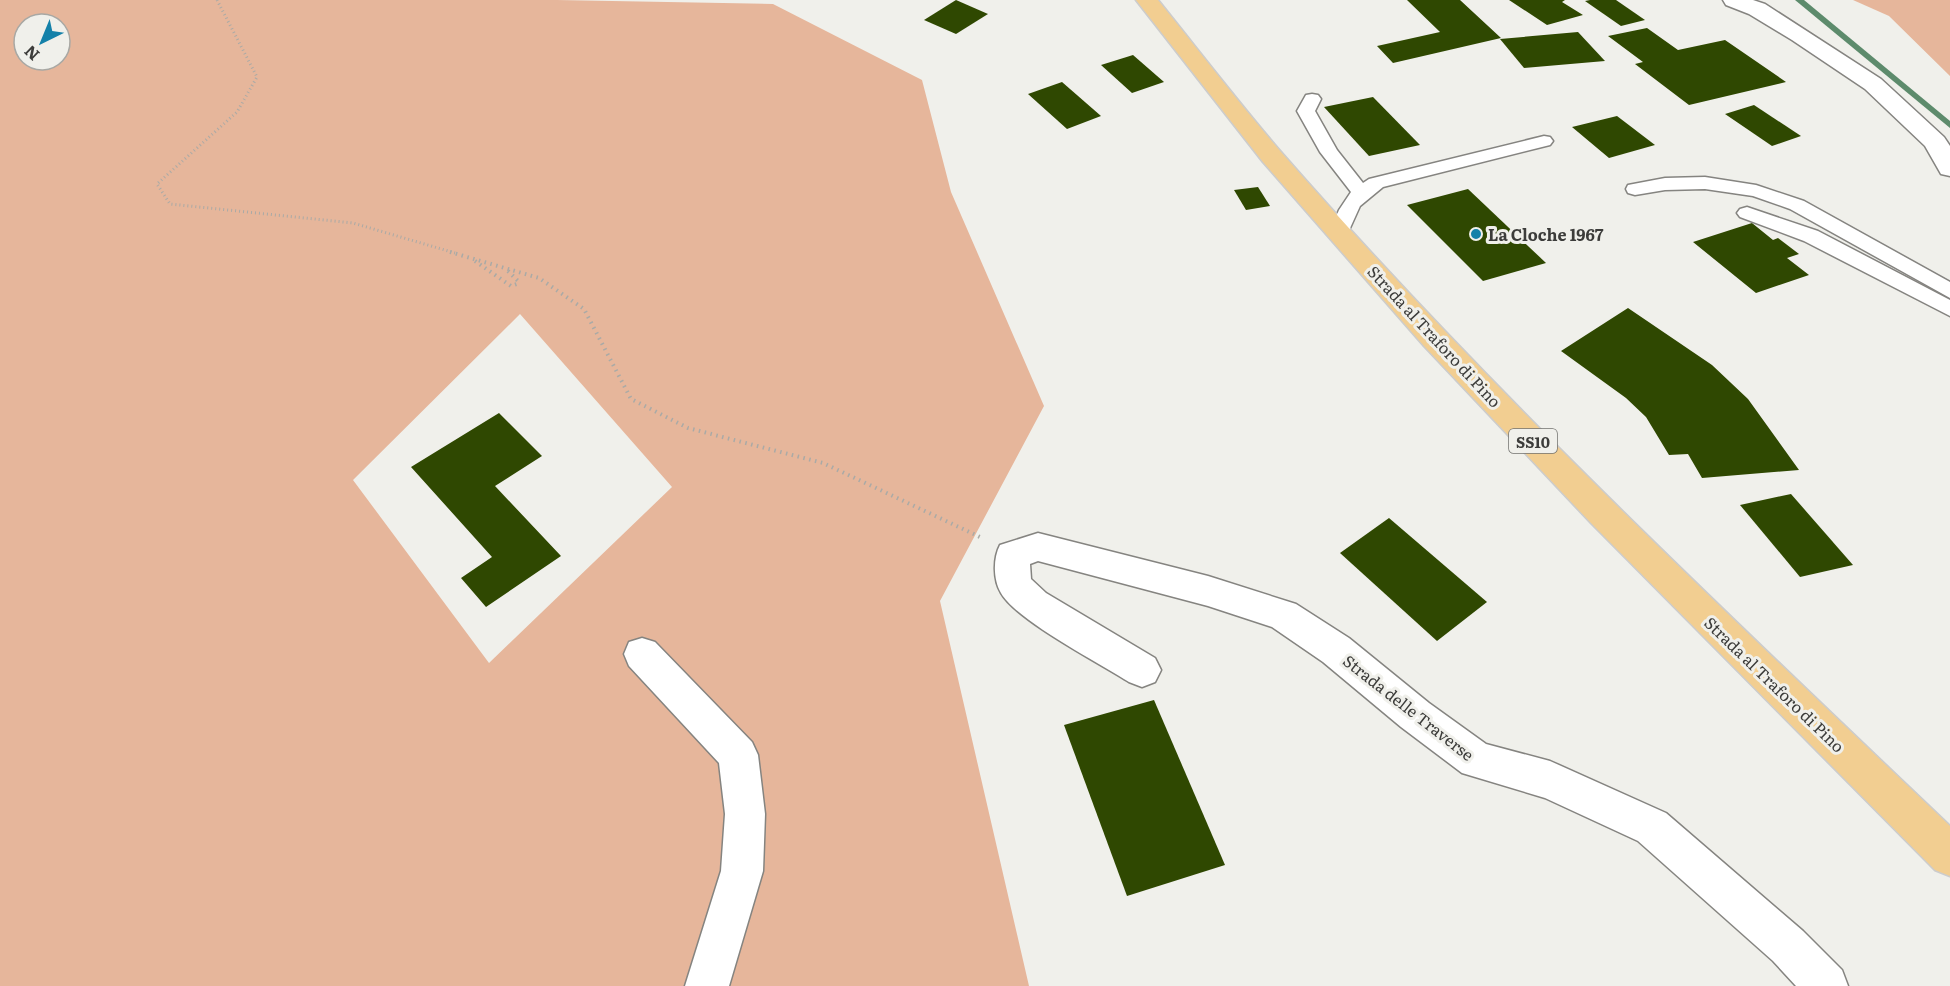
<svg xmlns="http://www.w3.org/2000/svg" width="1950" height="986" font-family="Literata,serif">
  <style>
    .green { fill: #e6b69b; fill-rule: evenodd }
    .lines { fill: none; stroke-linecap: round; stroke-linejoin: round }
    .stream { fill: #5d8b6c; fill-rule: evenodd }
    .building { fill: #2f4801 }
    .lane-casing { stroke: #858480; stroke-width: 3 }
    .street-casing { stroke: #858480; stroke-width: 3 }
    .primary-casing { stroke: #ccc; stroke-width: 3 }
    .path-far1 { stroke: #aaaaa6; stroke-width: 3; stroke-dasharray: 1 3; stroke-linecap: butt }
    .path { stroke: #aaaaa6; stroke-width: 4; stroke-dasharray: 1.5 4.5; stroke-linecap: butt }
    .lane { fill: #fff; fill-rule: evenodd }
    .street { fill: #fff; fill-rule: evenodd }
    .primary { fill: #f2ce91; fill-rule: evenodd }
    .poi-dot { fill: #1481a9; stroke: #f0f0eb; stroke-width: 2 }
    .labels { text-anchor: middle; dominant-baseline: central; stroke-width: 6; stroke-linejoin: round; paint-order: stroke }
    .shield { fill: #f0f0eb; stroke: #72726f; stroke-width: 1.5 }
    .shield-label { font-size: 15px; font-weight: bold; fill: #3c3c3a }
    .poi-label { font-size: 16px; font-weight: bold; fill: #3c3c3a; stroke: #f0f0eb; text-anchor: start }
    .street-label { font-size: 16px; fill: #3c3c3a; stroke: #f0f0eb }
  </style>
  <rect width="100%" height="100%" fill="#f0f0eb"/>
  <g class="green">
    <path d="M0,0H557L773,4L922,80L951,192L1044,406L940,601L1029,986H0ZM24,24H60V60H24ZM520,314L672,487L489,663L353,480Z"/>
    <path d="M1853,0H1950V76L1889,16Z"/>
  </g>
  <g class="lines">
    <path class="stream" d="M1795,0H1804L1950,121V128Z"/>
  </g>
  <g class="building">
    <path d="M956,0L988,14L956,34L924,20Z"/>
    <path d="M1407,0H1460L1501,38L1393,63L1377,46L1440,32Z"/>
    <path d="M1509,0H1565L1562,2L1583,15L1547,25Z"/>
    <path d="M1590,0H1616L1645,20L1621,26L1585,1Z"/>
    <path d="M1647,28L1678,50L1725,40L1786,82L1689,105L1635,64L1643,62L1608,36Z"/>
    <path d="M1578,32L1605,61L1524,68L1500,39Z"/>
    <path d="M1133,55L1164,82L1132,93L1101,65Z"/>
    <path d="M1062,82L1101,116L1067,129L1028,94Z"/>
    <path d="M1373,97L1420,145L1369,156L1324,107Z"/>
    <path d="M1754,105L1801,136L1772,146L1725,114Z"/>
    <path d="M1617,116L1655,145L1609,158L1572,127Z"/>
    <path d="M1258,187L1270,206L1246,210L1234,190Z"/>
    <path d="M1468,189L1546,263L1483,281L1407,205Z"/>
    <path d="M1752,223L1773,240L1778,238L1799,254L1787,258L1809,275L1756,293L1693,242Z"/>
    <path d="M1628,308L1712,365L1748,399L1799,470L1702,478L1688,454L1669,455L1646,417L1626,398L1561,351Z"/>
    <path d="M499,413L542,456L495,486L561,556L486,607L461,578L492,557L411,467Z"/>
    <path d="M1791,494L1853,565L1800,577L1740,505Z"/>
    <path d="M1389,518L1487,602L1437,641L1340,553Z"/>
    <path d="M1154,700L1225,865L1127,896L1064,725Z"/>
  </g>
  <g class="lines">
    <g class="lane-casing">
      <g id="lane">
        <path d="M1312,94L1318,95L1321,99L1315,111L1337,150L1363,183L1369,179L1544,136L1550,137L1553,141L1550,145L1383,187L1360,206L1346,237L1339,239L1332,237L1329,233L1339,210L1351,192L1320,152L1297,111L1306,95Z"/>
        <path d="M1705,177L1756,185L1804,201L1950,282V298L1790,209L1753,196L1705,189L1665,190L1635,195L1628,193L1626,189L1628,185L1665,178Z"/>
        <path d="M1747,207L1818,231L1950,300V316L1804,241L1740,217L1737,213L1740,209Z"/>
      </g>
    </g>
    <g class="street-casing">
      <g id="street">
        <path d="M1723,0H1753L1765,4L1881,79L1944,137L1950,146V176L1941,174L1925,146L1865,89L1792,40L1749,14L1726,5Z"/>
        <path d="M1038,533L1208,576L1296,604L1349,638L1429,703L1486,744L1550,761L1666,813L1803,931L1842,970L1848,986H1796L1773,961L1638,841L1545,798L1462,773L1401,727L1323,662L1272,627L1208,606L1038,561L1030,564L1031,579L1046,593L1155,658L1161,670L1155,682L1142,687L1129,682C1099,663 1016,620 1001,593C993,580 993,558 1000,545Z"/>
        <path d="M642,638L655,642L752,742L758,755L765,814L763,871L729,986H685L721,871L725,814L719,763L629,666L624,654L629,642Z"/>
      </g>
    </g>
    <g class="primary-casing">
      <path id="primary" d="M1136,0H1158C1199,51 1239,103 1281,152C1490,391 1721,608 1950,826V876L1935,870L1591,523L1424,346L1263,162Z"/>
    </g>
    <path class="path-far1" d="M217,0L257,77L237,112L157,184L170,204L353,223L455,253"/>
    <g class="path">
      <path d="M450,252L539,278L584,309L631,399L688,428L823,463L980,537"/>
      <path d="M475,261L511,286L517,284L518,281L506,269"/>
    </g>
    <use href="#lane" class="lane"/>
    <use href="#street" class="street"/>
    <use href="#primary" class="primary"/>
  </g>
  <circle class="poi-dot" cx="1476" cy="234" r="6"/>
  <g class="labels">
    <rect class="shield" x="1509" y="429" width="48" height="24" rx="4.5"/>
    <g class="shield-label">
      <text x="1533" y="441">SS10</text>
    </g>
    <g class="poi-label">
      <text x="1488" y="234">La Cloche 1967</text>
    </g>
    <g class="street-label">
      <text transform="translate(1435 336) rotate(47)">Strada al Traforo di Pino</text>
      <text transform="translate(1775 684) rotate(44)">Strada al Traforo di Pino</text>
      <text transform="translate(1409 707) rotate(38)">Strada delle Traverse</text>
    </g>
  </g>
  <g transform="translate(42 42) rotate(223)"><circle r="28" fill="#f0f0eb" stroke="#a8a8a4" stroke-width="1.5"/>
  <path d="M0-4.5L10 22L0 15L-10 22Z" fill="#1481a9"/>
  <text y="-9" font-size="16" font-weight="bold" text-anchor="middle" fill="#3c3c3a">N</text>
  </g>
</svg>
